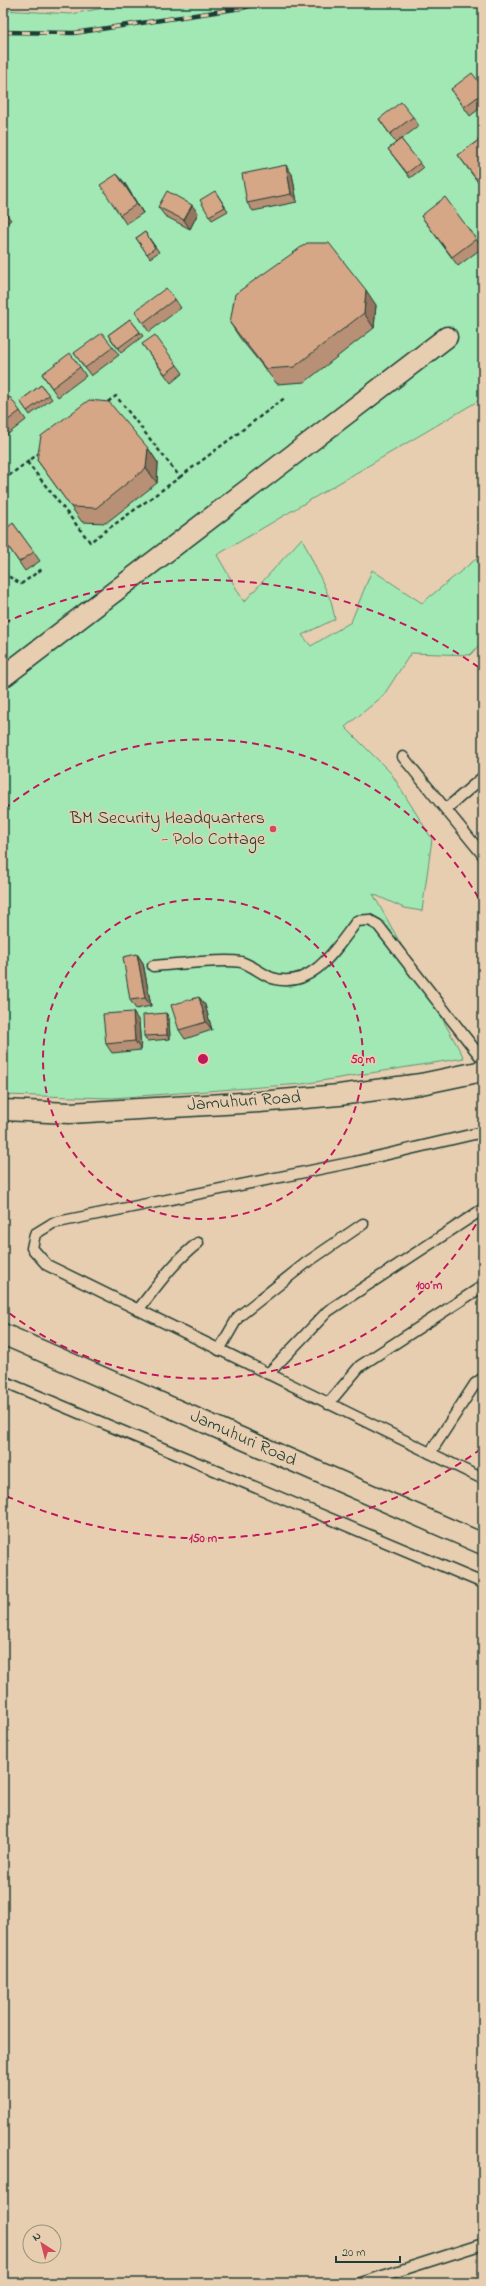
<svg xmlns="http://www.w3.org/2000/svg" width="486" height="2286" font-family="'Indie Flower',sans-serif">
  <style>
    .green { fill: #a2e8b4; stroke: #609274 }
    .lines { fill: none; stroke-linecap: round; stroke-linejoin: round }
    .service-casing { stroke: #1f3d34; stroke-width: 13 }
    .minor-casing { stroke: #1f3d34; stroke-width: 23 }
    .path { stroke: #1f3d34; stroke-width: 2.5; stroke-dasharray: 4 3; stroke-linecap: butt }
    .service { stroke: #e8ceb0; stroke-width: 10 }
    .minor { stroke: #e8ceb0; stroke-width: 20 }
    .rail-casing { stroke: #1f3d34; stroke-width: 4.5 }
    .rail { stroke: #e8ceb0; stroke-width: 3; stroke-dasharray: 9; stroke-linecap: butt }
    .wall { fill: #b79074; stroke: #1f3d34 }
    .shaded-wall { fill: #95755e; stroke: #1f3d34 }
    .building { fill: #d5a787; stroke: #1f3d34 }
    .ring { fill: none; stroke: #c2185b; stroke-width: 2; stroke-dasharray: 7 5 }
    .poi-dot { fill: #d1495b; stroke: #e8ceb0; stroke-width: 1.5 }
    .labels { text-anchor: middle; dominant-baseline: central; stroke-width: 3.5; stroke-linejoin: round; paint-order: stroke }
    .poi-label { font-size: 18px; fill: #1f3d34; stroke: #e8ceb0; text-anchor: end }
    .street-label { font-size: 18px; fill: #1f3d34; stroke: #e8ceb0 }
    .centre { fill: #c2185b; stroke: #e8ceb0; stroke-width: 2 }
    .ring-label { font-size: 12px; text-anchor: middle; font-weight: bold; fill: #c2185b; stroke: #e8ceb0; stroke-width: 3.5; stroke-linejoin: round; paint-order: stroke }
  </style>
  <rect width="100%" height="100%" fill="#e8ceb0"/>
  <filter id="ink" filterUnits="userSpaceOnUse"><feTurbulence type="fractalNoise" baseFrequency=".025" numOctaves="2"/><feDisplacementMap in="SourceGraphic" scale="8" xChannelSelector="R" yChannelSelector="G"/><feConvolveMatrix kernelMatrix="1 2 1 2 8 2 1 2 1" color-interpolation-filters="sRGB"/></filter>
  <g filter="url(#ink)">
    <path class="green" d="M131,3H483V398L217,555L244,602L302,538L331,601L335,619L302,635L311,646L351,622L372,570L422,603L476,559L483,571V641L470,655L411,653L383,696L345,727L391,773L432,839L422,911L404,908L373,894L464,1058L302,1084L112,1098L3,1095V10L71,14Z"/>
    <g class="lines">
      <g class="service-casing">
        <g id="service">
          <path d="M403,757L483,855"/>
          <path d="M446,809L483,777"/>
          <path d="M153,966C173,965 223,958 241,962C252,965 261,974 272,978C312,991 337,947 357,921L369,920L378,925L483,1060"/>
          <path d="M483,1132L354,1162L53,1223L35,1234L32,1248L47,1265L483,1479"/>
          <path d="M138,1310C157,1286 174,1261 198,1243"/>
          <path d="M219,1350L238,1317L306,1263L363,1224"/>
          <path d="M268,1374L328,1311L483,1209"/>
          <path d="M3,1381L483,1583"/>
          <path d="M328,1404L360,1366L483,1286"/>
          <path d="M430,1453L475,1384L483,1378"/>
          <path d="M361,2283L483,2244"/>
        </g>
      </g>
      <g class="minor-casing">
        <g id="minor">
          <path d="M3,677L447,337"/>
          <path d="M3,1110L70,1113L259,1102L339,1095L421,1084L483,1071"/>
          <path d="M3,1334L483,1544"/>
        </g>
      </g>
      <g class="path">
        <path d="M27,462L90,542L180,477L116,396L106,403"/>
        <path d="M180,477L286,397"/>
        <path d="M3,480L41,452"/>
        <path d="M3,521L9,528"/>
        <path d="M3,573L21,584L42,569"/>
      </g>
      <use href="#service" class="service"/>
      <use href="#minor" class="minor"/>
      <g class="rail-casing">
        <path id="rail" d="M3,32L74,33L242,8L259,3"/>
      </g>
      <use href="#rail" class="rail"/>
    </g>
    <g class="wall">
      <path d="M483,87V106L470,116L451,89Z"/>
      <path d="M413,117L419,126L396,143L379,119Z"/>
      <path d="M483,137V189L458,155Z"/>
      <path d="M401,139L423,168L410,178L388,149Z"/>
      <path d="M292,174L297,202L253,211L247,203Z"/>
      <path d="M124,182L143,213L126,224L120,215Z"/>
      <path d="M215,191L228,211L212,220L209,216Z"/>
      <path d="M158,207L198,213L190,229L165,216Z"/>
      <path d="M3,210L11,220L3,226Z"/>
      <path d="M421,216L476,239L482,248L458,266Z"/>
      <path d="M145,232L159,252L150,258L136,238Z"/>
      <path d="M175,299L181,308L149,332L135,311Z"/>
      <path d="M376,305L374,328L305,382L277,384L240,338L230,323Z"/>
      <path d="M130,319L143,336L121,353L108,335Z"/>
      <path d="M142,344L177,365L183,373L171,383Z"/>
      <path d="M113,347L119,355L91,376L74,353Z"/>
      <path d="M80,367L86,376L58,397L42,374Z"/>
      <path d="M41,385L52,399L30,415L20,401Z"/>
      <path d="M3,402L20,411L26,420L3,438Z"/>
      <path d="M148,448L158,463L157,483L106,523L82,522L37,460Z"/>
      <path d="M13,523L40,561L25,571L3,539Z"/>
      <path d="M137,954L143,963L151,1006L136,1009L130,1000Z"/>
      <path d="M199,997L205,1005L212,1030L185,1039L179,1030Z"/>
      <path d="M166,1013L169,1018L170,1039L147,1041L144,1036Z"/>
      <path d="M139,1021L141,1050L112,1053L106,1044Z"/>
    </g>
    <g class="shaded-wall">
      <path d="M286,165L292,174L297,202L291,194Z"/>
      <path d="M117,174L124,182L143,213Z"/>
      <path d="M192,205L198,213L190,229L184,220Z"/>
      <path d="M366,290L376,305L374,328L364,313Z"/>
      <path d="M148,448L158,463L157,483L146,468Z"/>
      <path d="M137,954L143,963L151,1006L145,998Z"/>
      <path d="M199,997L205,1005L212,1030L206,1022Z"/>
      <path d="M133,1012L139,1021L141,1050L135,1041Z"/>
      <path d="M166,1013L169,1018L170,1039L167,1035Z"/>
    </g>
    <g class="building">
      <path d="M472,73L483,87V93L464,107L451,89Z"/>
      <path d="M401,102L413,117L390,134L379,119Z"/>
      <path d="M483,137V184L481,185L458,155Z"/>
      <path d="M401,139L420,163L407,173L388,149Z"/>
      <path d="M286,165L291,194L247,203L242,174Z"/>
      <path d="M117,174L137,204L120,215L100,185Z"/>
      <path d="M167,191L192,205L184,220L158,207Z"/>
      <path d="M215,191L225,207L209,216L200,200Z"/>
      <path d="M445,197L476,239L452,257L421,216Z"/>
      <path d="M3,210L7,215L3,219Z"/>
      <path d="M145,232L155,248L147,254L136,238Z"/>
      <path d="M307,243H329L366,290L364,313L294,367L266,369L230,323L235,294Z"/>
      <path d="M166,288L175,299L143,323L135,311Z"/>
      <path d="M130,319L140,332L118,348L108,335Z"/>
      <path d="M102,333L113,347L85,368L74,353Z"/>
      <path d="M155,335L177,365L165,374L142,344Z"/>
      <path d="M70,353L80,367L52,388L42,374Z"/>
      <path d="M41,385L49,395L27,411L20,401Z"/>
      <path d="M10,397L20,411L3,424V402Z"/>
      <path d="M89,400L109,402L148,448L146,468L96,508L71,507L37,460L41,436Z"/>
      <path d="M13,523L34,552L19,562L3,539V531Z"/>
      <path d="M137,954L145,998L130,1000L123,957Z"/>
      <path d="M199,997L206,1022L179,1030L171,1005Z"/>
      <path d="M133,1012L135,1041L106,1044L103,1014Z"/>
      <path d="M166,1013L167,1035L144,1036L143,1015Z"/>
    </g>
  </g>
  <g class="ring">
    <circle cx="203" cy="1059" r="160"/>
    <path d="M482 1214A319 319 0 0 1 4 1309M4 809A319 319 0 0 1 482 904"/>
    <path d="M481 1449A479 479 0 0 1 4 1495M4 623A479 479 0 0 1 481 669"/>
  </g>
  <circle class="poi-dot" cx="273" cy="829" r="4"/>
  <g class="labels">
    <g class="poi-label">
      <text x="265" y="819">BM Security Headquarters<tspan x="265" dy="21">- Polo Cottage</tspan></text>
    </g>
    <g class="street-label">
      <text transform="translate(244 1102) rotate(-4)">Jamuhuri Road</text>
      <text transform="translate(243 1439) rotate(24)">Jamuhuri Road</text>
    </g>
  </g>
  <circle cx="203" cy="1059" r="6" class="centre"/>
  <g class="ring-label">
    <text x="363" y="1063">50 m</text>
    <text x="429" y="1289">100 m</text>
    <text x="203" y="1542">150 m</text>
  </g>
  <rect width="486" height="2286" fill="none" stroke="#e8ceb0" stroke-width="16"/>
  <rect x="8" y="8" width="470" height="2270" fill="none" stroke="#1f3d34" stroke-width="1.5" filter="url(#ink)"/>
  <g transform="translate(42 2244) rotate(324)"><circle r="19" fill="#e8ceb0" stroke="#98947e"/>
  <path d="M0-3L7 15L0 10L-7 15Z" fill="#d1495b"/>
  <text y="-6" font-size="11" font-weight="bold" text-anchor="middle" fill="#1f3d34">N</text>
  </g>
  <path d="M336 2256v6h64v-6" fill="none" stroke="#1f3d34" stroke-width="2"/>
  <text x="342" y="2256" font-size="12" fill="#1f3d34" stroke="#e8ceb0" stroke-width="3" paint-order="stroke">20 m</text>
</svg>
